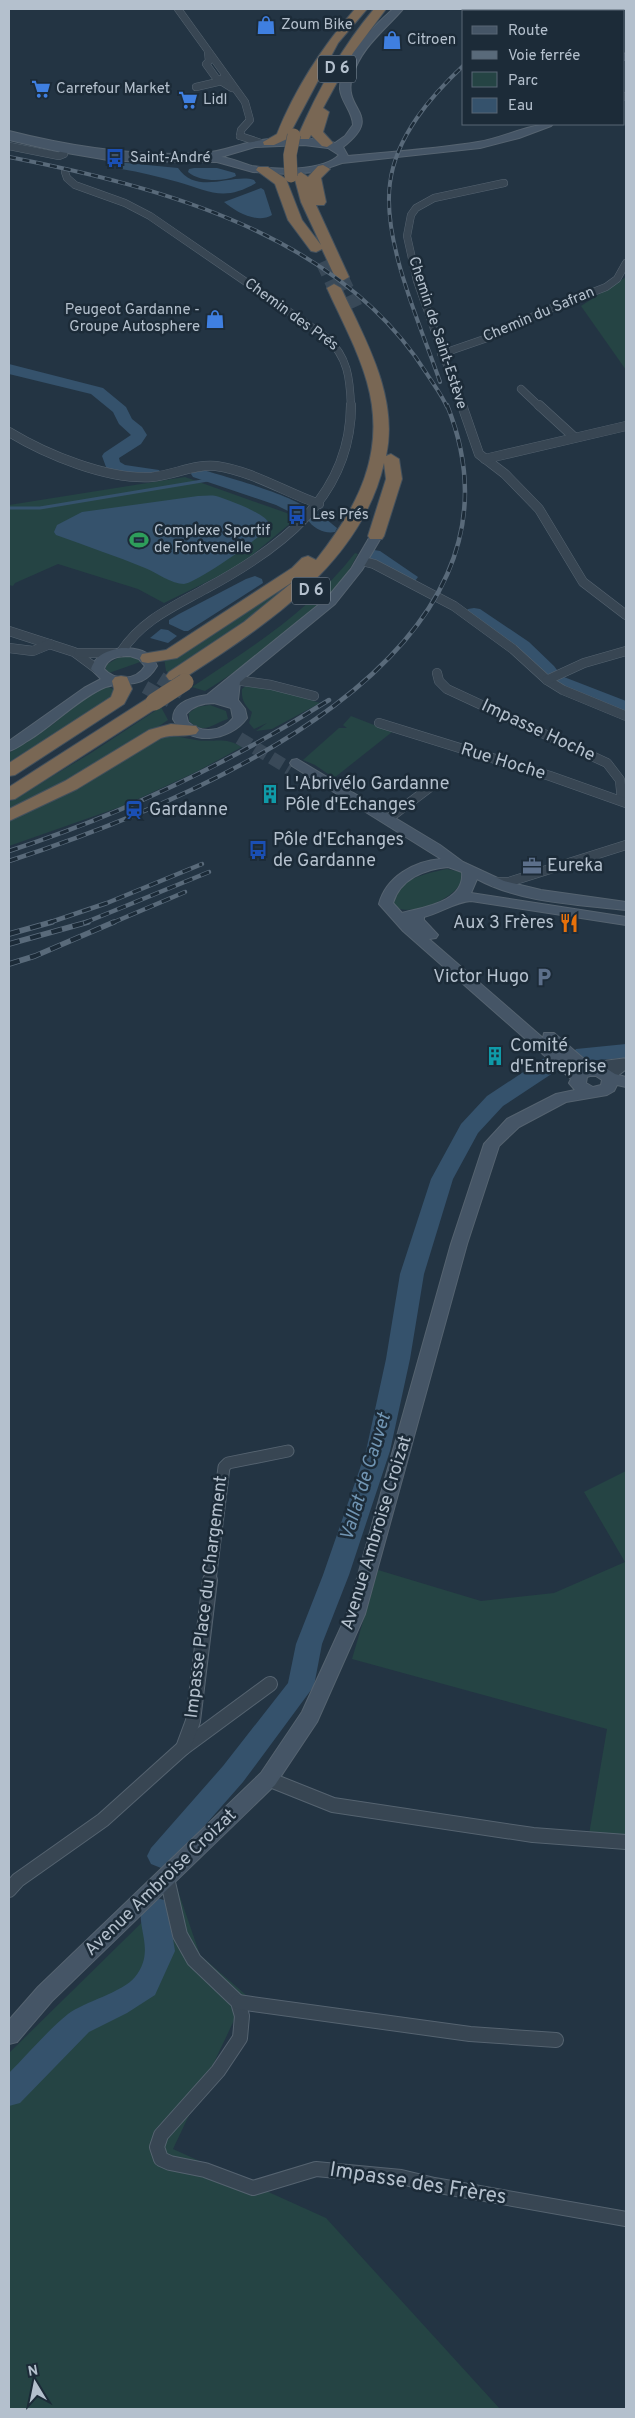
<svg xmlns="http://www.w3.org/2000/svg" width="635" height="2418" font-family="Overpass,sans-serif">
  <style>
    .green { fill: #254444 }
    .water { fill: #35526c }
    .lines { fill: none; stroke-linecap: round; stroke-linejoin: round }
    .stream { stroke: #35526c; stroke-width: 3 }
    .river { fill: #35526c; fill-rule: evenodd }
    .secondary-tunnel { stroke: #394958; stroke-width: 13; stroke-dasharray: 13 6; stroke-linecap: butt }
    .highway-tunnel { stroke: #394958; stroke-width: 13; stroke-dasharray: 13 7; stroke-linecap: butt }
    .street-far3-casing { stroke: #556370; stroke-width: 8 }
    .street-far2-casing { stroke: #556370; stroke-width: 10 }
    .street-far1-casing { stroke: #556370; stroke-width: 13 }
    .street-casing { stroke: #556370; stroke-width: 16 }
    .secondary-casing { stroke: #556370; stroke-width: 2 }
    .highway-casing { stroke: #42505d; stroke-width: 2 }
    .street-far3 { stroke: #384653; stroke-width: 7 }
    .street-far2 { stroke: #384653; stroke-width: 9 }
    .street-far1 { stroke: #384653; stroke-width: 11 }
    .street { stroke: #384653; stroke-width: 14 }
    .secondary { fill: #455566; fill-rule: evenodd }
    .highway { fill: #796754; fill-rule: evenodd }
    .rail-far2-casing { stroke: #596a7a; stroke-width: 4 }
    .rail-far1-casing { stroke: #596a7a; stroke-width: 4.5 }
    .rail-casing { stroke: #596a7a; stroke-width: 5.5 }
    .rail-far2 { stroke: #1c2b38; stroke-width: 2.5; stroke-dasharray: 7; stroke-linecap: butt }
    .rail-far1 { stroke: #1c2b38; stroke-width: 3; stroke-dasharray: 9; stroke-linecap: butt }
    .rail { stroke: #1c2b38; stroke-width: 4; stroke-dasharray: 11; stroke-linecap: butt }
    .highway-bridge-far1-casing { stroke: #42505d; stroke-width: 14; stroke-linecap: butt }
    .highway-bridge-casing { stroke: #42505d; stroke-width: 18; stroke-linecap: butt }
    .highway-bridge-far1 { stroke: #796754; stroke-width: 13 }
    .highway-bridge { stroke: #796754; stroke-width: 17 }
    .labels { text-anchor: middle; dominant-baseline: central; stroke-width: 5; stroke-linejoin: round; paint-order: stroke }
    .far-poi-label { font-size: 15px; fill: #b4c0cd; stroke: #1c2b38; text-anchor: start }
    .far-street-label { font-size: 15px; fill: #b4c0cd; stroke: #1c2b38 }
    .shield { fill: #1c2b38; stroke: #8693a0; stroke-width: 1 }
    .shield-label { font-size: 16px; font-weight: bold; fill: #b4c0cd }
    .street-label { font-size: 18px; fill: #b4c0cd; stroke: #1c2b38 }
    .poi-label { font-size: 18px; fill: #b4c0cd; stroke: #1c2b38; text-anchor: start }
    .water-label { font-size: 19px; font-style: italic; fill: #7195b3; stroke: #1c2b38 }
    .near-street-label { font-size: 21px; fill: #b4c0cd; stroke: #1c2b38 }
  </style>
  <rect width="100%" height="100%" fill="#233443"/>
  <g class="green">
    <path d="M626,277V370L581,306Z"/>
    <path d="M185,477L298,517L239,566L164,603L138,589L58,564L15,583L13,586L9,585V505Z"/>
    <path d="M355,553L358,554C351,566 345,579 335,589C298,629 251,662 205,691L192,687C251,648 311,610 355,553Z"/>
    <path d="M308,567C267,609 218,641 169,673L166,671L164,658Z"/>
    <path d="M121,656L134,657L143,661L109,673L106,671V665Z"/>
    <path d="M247,685L284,692L320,703L272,729L256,731L267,723L254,729L249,723L252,712C245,706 241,699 242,689Z"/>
    <path d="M106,686L113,689L117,695L9,762V753L52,725L95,689Z"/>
    <path d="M210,705L226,711L228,719C213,723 205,736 189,721V713L197,707Z"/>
    <path d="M161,707L168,720C118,755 63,785 9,812V802L91,753Z"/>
    <path d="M351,716L392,732L334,778L315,765L303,760L339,728H347L343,725Z"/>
    <path d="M161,735C174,735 184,738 196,740C215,743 224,736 242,747L196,772L123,806L9,846V819L32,808Z"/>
    <path d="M447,869L461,872C471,894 406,922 392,904C394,900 395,893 398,889C409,877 432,872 447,869Z"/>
    <path d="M626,1471V1850L587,1846L607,1729L352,1659L378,1570L481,1601L554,1593L625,1562L584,1492Z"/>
    <path d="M177,1888L200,1955L246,1995L173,2149L326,2218L500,2409H9V2053Z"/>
  </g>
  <g class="water">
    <path d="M116,162L178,168C197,196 233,173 254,180L256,183C224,202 209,191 178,182C159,177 140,172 121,169L113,163Z"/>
    <path d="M194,168H217L235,173L236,176C223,182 200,182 188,172L189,169Z"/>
    <path d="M261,188L264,190L272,215C257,224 236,212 224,202Z"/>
    <path d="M198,496C204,496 210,495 216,496C226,499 268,514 269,524C270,533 195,584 184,584C172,584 157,573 145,568C116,556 86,546 56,535L54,532L57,525L82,512Z"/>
    <path d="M255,576L262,579L263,583L188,631H184L169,624V620L179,614L246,579Z"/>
    <path d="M161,629L168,630L177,636L168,643L150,638Z"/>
  </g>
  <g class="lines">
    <path class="stream" d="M9,508H40L214,479"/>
    <g class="river">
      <path d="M9,364L103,388L126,407L132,419L142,427L147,435L141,444L119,458L120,462L125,465L159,470L161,473L159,476C143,480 120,475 106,467L102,456L104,453L131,435L119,424L113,412L91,394L9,374Z"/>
      <path d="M199,469C218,474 299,497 308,510L306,514H294L276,505L193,477L191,474L193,471Z"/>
      <path d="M315,514L321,515L337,528L335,532C324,534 313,528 307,519L309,515Z"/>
      <path d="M374,550L380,551L418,577L415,581H403L368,559L365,555L368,551Z"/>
      <path d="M474,608L480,609L529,642L554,666L557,670L554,674H542L517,650L468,617L465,613L468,609Z"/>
      <path d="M564,677L626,701V711L617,710L558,686L555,682L558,678Z"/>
      <path d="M626,1044V1058L583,1061L576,1059L572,1054L576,1049Z"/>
      <path d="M551,1057L559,1059L562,1064L559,1069L503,1106L478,1133L453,1179L424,1274L410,1359L390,1451L349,1575L322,1644L314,1686L243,1782L171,1864L161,1868L151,1864L147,1856L151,1848L223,1766L288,1683L296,1644L323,1575L366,1451L386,1359L400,1274L431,1179L461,1124L487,1096L543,1059Z"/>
      <path d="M154,1897L164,1900L168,1909L175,1951L155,1995L127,2013L89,2032L20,2103L9,2106V2073C27,2055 49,2029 68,2014C84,2002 123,1992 135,1977C158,1948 132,1925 144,1900Z"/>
    </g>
    <g class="secondary-tunnel">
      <path d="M160,678L183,693"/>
      <path d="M145,687L170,701"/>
      <path d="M239,738L290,769"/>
    </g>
    <g class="highway-tunnel">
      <path d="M322,262L334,288"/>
      <path d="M342,277L359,313"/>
    </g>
    <g class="street-far3-casing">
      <g id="street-far3">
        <path d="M178,9L245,102L250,120L241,130L240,136"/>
        <path d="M208,52L209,61L206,64L216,78L232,88"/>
        <path d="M196,87L222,81L223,78"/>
        <path d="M624,96L626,97"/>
        <path d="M240,136L261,143"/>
        <path d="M9,146L59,156L64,154L63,150"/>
        <path d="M65,172L67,178L75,185L125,203L150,216L326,337C348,357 350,378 351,407"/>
        <path d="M441,354L493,336L542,312L606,287L617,279L626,263"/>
        <path d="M521,389L540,407"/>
        <path d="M462,407L417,281L407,236L411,215L416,208L434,198L504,183"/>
      </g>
    </g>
    <g class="street-far2-casing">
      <g id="street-far2">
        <path d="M462,405L479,454L505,474L539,509L583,582L626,615"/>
        <path d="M539,405L574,437"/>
        <path d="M9,432C47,455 108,480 152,477C174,475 194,464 216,466C252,471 285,492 319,504"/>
        <path d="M485,459L626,426"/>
        <path d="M362,561L374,564L454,606L513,649L547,680L563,690L626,716"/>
        <path d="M9,631L74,652L97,669"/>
        <path d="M9,648L33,651L50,644"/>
        <path d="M121,652C142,620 173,607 205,589C280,549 351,497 351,405"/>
        <path d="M79,653H114"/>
        <path d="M437,673L439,681L447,689L607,763L620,780L622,801"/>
        <path d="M235,680L271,685L314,696"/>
        <path d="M547,680L584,663L626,651"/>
        <path d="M379,723L550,776L626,803"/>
        <path d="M388,819L429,788"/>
        <path d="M494,882H509L626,845"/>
      </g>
    </g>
    <g class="street-far1-casing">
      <g id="street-far1">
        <path d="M599,1071L608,1066L624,1064L608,1076"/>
        <path d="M210,1581L224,1467L228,1463L288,1451"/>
      </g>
    </g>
    <g class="street-casing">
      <g id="street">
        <path d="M183,1748L270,1684"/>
        <path d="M268,1779L333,1805L533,1835L626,1842"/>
        <path d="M167,1878L180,1935L194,1960L238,2002L242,2016L240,2038L218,2071L161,2135L157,2147L161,2159L170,2163L205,2170L253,2188L316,2169L401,2177L434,2185L626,2219"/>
        <path d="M9,1890L18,1880L103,1820L183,1748L193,1721L210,1580"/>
        <path d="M238,2002L470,2034L556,2040"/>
      </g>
    </g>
    <g class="secondary-casing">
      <g id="secondary">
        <path d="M393,9H403C384,31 361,47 352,77C342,111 385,114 343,147L348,156C391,152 435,149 478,142C504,138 527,124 553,124L551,126L519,138L480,148L342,163L316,172L288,174L253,172L217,162L114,161L61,152L9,140V131C72,147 139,157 204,153C221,152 236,145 252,142C278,136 310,136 335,143L345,136L353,125C353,112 341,102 340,89C340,58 372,28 393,9ZM304,145L328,148L339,155C323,172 273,170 252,166C241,163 232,158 221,157L255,147Z"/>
        <path d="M626,53V59L624,60V54Z"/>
        <path d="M376,532L382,536L362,570L335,604L240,682L238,700L245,709L247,718C230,742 188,747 173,719C173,702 193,697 207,695L327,598L351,569L372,533ZM214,703L231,708L233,718C222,732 201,734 188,722L186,714C193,706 203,703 214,703Z"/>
        <path d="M121,648C136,648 151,650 157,666C141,693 123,678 101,689C75,702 53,725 29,740C22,744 16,749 9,751V741L84,688L101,679L91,669C96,654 107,651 121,648ZM130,656L139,659L145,666C136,681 115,681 104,669C108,657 119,656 130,656Z"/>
        <path d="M297,759L440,845L463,862L504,881L541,890L626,902V910C577,904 521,903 477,879L471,893L626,917V925L471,901C455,902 440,913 424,917V920L438,935L436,938L429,939L543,1038L544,1033H554L592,1066L604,1067L615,1074L626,1077V1087L617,1085L614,1091L607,1095L566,1102L519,1127L499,1146L467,1244L365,1614L317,1722L275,1785L52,2001L17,2042L9,2044V2020L38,1987L261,1773L302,1712L347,1614L451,1244L484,1144L507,1119L556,1094L575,1090L569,1083L571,1079L403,931L379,904C386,877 414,861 441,859L292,766L290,763L292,760ZM448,867L462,872C465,902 424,907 402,913L393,903C400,879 425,869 448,867ZM590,1076H596L602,1080L601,1085L593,1087L586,1083L587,1077Z"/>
      </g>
    </g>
    <g class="highway-casing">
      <g id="highway">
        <path d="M355,9H367L338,43L287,139L274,145H264L263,142L277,134C295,89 323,46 355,9Z"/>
        <path d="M374,9H386L353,53L323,108L329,112L323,132L333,143L327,147L322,146L311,135L309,139H299L298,136C318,90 342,47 374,9Z"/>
        <path d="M323,165L330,169L321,178L326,202L324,205H316L349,277L342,281L335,277L322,249L316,252L311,251L288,220L275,184L256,170L258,167H268L286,179L302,220L321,245L301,202L294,176L301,172L308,177L318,166Z"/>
        <path d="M334,284L341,288C365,339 399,397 386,456L391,454L399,459L402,479L384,536L382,539H370L368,536L386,479L384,463C361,565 263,627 181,680H169L166,676L169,672L244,622L294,581L177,658L148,663L142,662L140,658L142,654L166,650L292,568L302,558L308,556L316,560C358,507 387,452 367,382C358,350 341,319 327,288Z"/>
        <path d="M121,676L127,677L132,689L124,704L15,775L9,776V763L111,697L114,689L112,681L115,677Z"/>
        <path d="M154,697L160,698L163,702L160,706L15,799L9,800V787L148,698Z"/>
        <path d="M171,724L196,726L199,730L196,734C184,737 173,734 161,738L77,789L9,821V809L65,781L149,730Z"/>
      </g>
    </g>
    <use href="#street-far3" class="street-far3"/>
    <use href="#street-far2" class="street-far2"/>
    <use href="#street-far1" class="street-far1"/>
    <use href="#street" class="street"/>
    <use href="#secondary" class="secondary"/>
    <use href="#highway" class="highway"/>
    <g class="rail-far2-casing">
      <g id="rail-far2">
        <path d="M548,11L553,9"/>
        <path d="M9,157C161,187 339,234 427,374C434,385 442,395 447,407"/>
        <path d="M440,382C421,326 382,242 390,183C396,136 431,96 464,65"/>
      </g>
    </g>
    <g class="rail-far1-casing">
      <g id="rail-far1">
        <path d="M9,851C123,814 228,764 329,700"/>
        <path d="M9,861C191,802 549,657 447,405"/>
        <path d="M48,923L107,903L202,864"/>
        <path d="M84,923L209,872"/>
        <path d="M112,923L185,892"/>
      </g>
    </g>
    <g class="rail-casing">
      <g id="rail">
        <path d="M9,934L52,922"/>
        <path d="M9,944L88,922"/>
        <path d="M9,964L35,956L114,922"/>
      </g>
    </g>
    <use href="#rail-far2" class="rail-far2"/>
    <use href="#rail-far1" class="rail-far1"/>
    <use href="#rail" class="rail"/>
    <g class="highway-bridge-far1-casing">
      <path id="highway-bridge-far1" d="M291,176L290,155L294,135"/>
    </g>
    <g class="highway-bridge-casing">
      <path id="highway-bridge" d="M154,702L185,682"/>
    </g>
    <use href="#highway-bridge-far1" class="highway-bridge-far1"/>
    <use href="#highway-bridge" class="highway-bridge"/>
  </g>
  <defs>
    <g id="shop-bare" transform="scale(1.5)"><path d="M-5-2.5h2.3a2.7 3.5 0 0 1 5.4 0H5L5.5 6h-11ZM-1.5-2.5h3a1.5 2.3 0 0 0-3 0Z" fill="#3f7fe0" stroke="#1c2b38" stroke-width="2.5" paint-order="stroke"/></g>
    <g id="supermarket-bare" transform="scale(1.5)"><path d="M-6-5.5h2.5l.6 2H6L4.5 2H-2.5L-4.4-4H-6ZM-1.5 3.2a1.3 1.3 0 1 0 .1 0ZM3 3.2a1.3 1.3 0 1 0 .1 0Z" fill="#3f7fe0" stroke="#1c2b38" stroke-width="2.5" paint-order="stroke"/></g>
    <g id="bus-bare" transform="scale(1.5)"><path d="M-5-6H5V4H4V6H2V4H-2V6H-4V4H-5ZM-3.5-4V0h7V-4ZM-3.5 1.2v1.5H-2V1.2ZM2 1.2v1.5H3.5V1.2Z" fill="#1a4fb4" stroke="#1c2b38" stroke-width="2.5" paint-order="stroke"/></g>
    <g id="stadium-bare" transform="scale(1.5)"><path d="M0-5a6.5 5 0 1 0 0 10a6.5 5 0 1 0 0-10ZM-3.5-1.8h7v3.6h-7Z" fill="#2e9e5b" stroke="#1c2b38" stroke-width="2.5" paint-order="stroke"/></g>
    <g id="building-bare" transform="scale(1.5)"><path d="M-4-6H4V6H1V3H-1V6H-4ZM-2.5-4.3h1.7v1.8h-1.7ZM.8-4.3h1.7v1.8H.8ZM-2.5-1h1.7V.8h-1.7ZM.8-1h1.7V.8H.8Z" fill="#0f9aa8" stroke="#1c2b38" stroke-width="2.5" paint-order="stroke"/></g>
    <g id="station-bare" transform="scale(1.5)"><path d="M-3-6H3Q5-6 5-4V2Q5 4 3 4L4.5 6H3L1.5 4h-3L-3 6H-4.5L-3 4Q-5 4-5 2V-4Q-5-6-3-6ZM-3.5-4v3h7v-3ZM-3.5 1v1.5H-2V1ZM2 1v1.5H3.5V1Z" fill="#1a4fb4" stroke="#1c2b38" stroke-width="2.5" paint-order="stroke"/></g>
    <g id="office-bare" transform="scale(1.5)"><path d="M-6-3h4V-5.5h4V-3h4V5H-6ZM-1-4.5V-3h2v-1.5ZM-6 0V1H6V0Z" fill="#5c6f8a" stroke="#1c2b38" stroke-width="2.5" paint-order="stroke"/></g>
    <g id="restaurant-bare" transform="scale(1.5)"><path d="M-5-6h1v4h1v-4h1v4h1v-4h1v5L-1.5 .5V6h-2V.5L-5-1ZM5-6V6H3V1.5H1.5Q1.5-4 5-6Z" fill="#e8710a" stroke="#1c2b38" stroke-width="2.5" paint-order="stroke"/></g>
    <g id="parking-bare" transform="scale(1.5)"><path d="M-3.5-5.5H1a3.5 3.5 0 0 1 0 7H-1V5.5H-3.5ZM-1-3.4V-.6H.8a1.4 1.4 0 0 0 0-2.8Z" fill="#5c6f8a" stroke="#1c2b38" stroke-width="2.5" paint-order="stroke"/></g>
  </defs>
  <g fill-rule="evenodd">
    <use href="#shop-bare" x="266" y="25"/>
    <use href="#shop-bare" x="392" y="40"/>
    <use href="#supermarket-bare" x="41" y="89"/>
    <use href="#supermarket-bare" x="188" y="100"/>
    <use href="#bus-bare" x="115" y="158"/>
    <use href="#shop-bare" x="215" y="319"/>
    <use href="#bus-bare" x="297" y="515"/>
    <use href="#stadium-bare" x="139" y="540"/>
    <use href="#building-bare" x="270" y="794"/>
    <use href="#station-bare" x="134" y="810"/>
    <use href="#bus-bare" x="258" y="850"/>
    <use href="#office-bare" x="532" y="866"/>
    <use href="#restaurant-bare" x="569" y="923"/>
    <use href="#parking-bare" x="544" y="977"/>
    <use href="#building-bare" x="495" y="1056"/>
  </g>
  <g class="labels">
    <g class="far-poi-label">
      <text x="281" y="25">Zoum Bike</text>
      <text x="407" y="40">Citroen</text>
      <text x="56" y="89">Carrefour Market</text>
      <text x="203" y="100">Lidl</text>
      <text x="130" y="158">Saint-André</text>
      <text x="200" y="310" text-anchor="end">Peugeot Gardanne -<tspan x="200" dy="17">Groupe Autosphere</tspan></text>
      <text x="312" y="515">Les Prés</text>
      <text x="154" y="531">Complexe Sportif<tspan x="154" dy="17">de Fontvenelle</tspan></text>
    </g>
    <g class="far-street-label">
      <text transform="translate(291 315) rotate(36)">Chemin des Prés</text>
      <text transform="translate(539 315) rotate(-23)">Chemin du Safran</text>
      <text transform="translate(437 333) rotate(72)">Chemin de Saint-Estève</text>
    </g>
    <g class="shield">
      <rect x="318" y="55.5" width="38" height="27" rx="4"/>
      <rect x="292" y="577.5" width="38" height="27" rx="4"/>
    </g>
    <g class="shield-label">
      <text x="337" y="69">D 6</text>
      <text x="311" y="591">D 6</text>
    </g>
    <g class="street-label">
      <text transform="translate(538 731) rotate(25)">Impasse Hoche</text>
      <text transform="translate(503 762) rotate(17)">Rue Hoche</text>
      <text transform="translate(377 1533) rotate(-73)">Avenue Ambroise Croizat</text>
      <text transform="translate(207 1597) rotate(-83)">Impasse Place du Chargement</text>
      <text transform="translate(161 1883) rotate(-44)">Avenue Ambroise Croizat</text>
    </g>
    <g class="poi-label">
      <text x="285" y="784">L'Abrivélo Gardanne<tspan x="285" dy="21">Pôle d'Echanges</tspan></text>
      <text x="149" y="810">Gardanne</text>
      <text x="273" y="840">Pôle d'Echanges<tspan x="273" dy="21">de Gardanne</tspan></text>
      <text x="547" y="866">Eureka</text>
      <text x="554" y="923" text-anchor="end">Aux 3 Frères</text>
      <text x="529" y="977" text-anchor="end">Victor Hugo</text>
      <text x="510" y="1046">Comité<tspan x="510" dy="21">d'Entreprise</tspan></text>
    </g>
    <g class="water-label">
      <text transform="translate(366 1477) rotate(-73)">Vallat de Cauvet</text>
    </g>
    <g class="near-street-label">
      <text transform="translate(418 2184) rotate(9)">Impasse des Frères</text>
    </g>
  </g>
  <rect width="635" height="2418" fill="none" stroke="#b4c0cd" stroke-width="20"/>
  <rect x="462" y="10" width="162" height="115" fill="#1c2b38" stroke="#596774"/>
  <rect x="472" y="26" width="25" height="8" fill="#455566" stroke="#596774"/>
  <text x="508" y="35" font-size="15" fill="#b4c0cd">Route</text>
  <rect x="472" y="51" width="25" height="8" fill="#596a7a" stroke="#596774"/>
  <text x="508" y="60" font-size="15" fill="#b4c0cd">Voie ferrée</text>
  <rect x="472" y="72" width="25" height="15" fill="#254444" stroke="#596774"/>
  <text x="508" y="85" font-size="15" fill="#b4c0cd">Parc</text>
  <rect x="472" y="98" width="25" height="15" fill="#35526c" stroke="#596774"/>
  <text x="508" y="110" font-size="15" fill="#b4c0cd">Eau</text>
  <g transform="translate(35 2383) rotate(350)" stroke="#1c2b38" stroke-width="4" paint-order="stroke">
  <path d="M0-4L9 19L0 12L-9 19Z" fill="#b4c0cd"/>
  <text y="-8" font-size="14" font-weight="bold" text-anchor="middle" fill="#b4c0cd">N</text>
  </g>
</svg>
